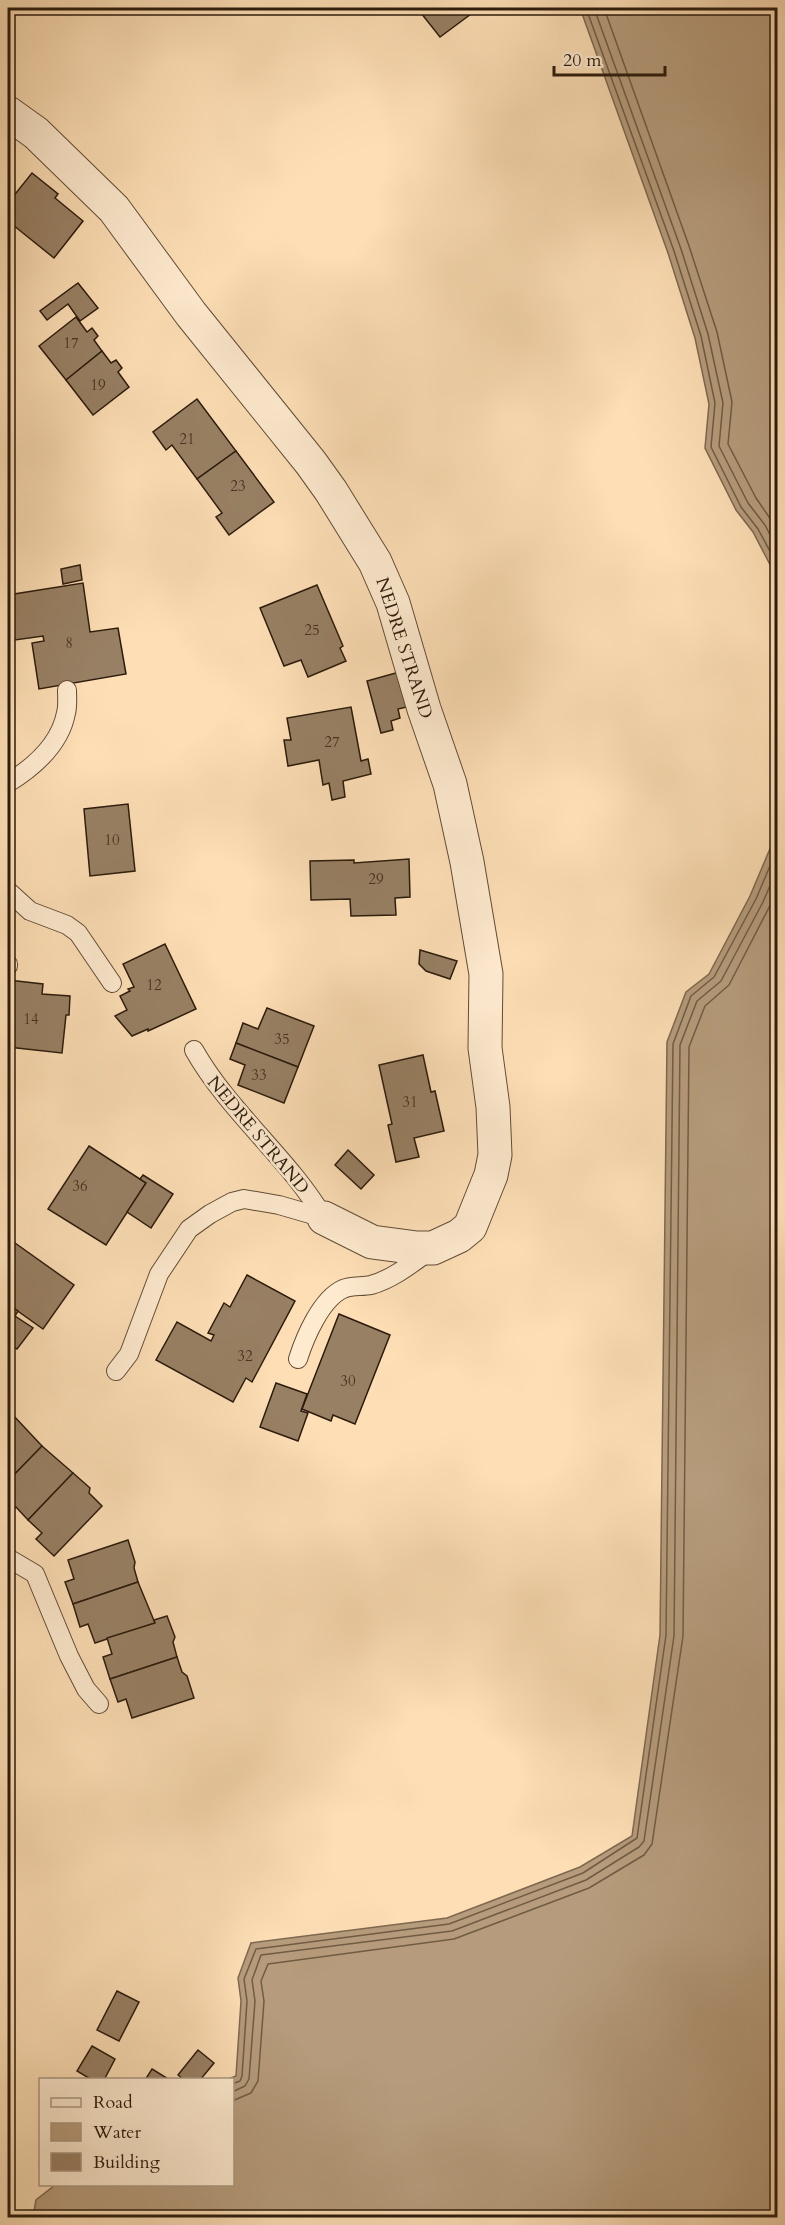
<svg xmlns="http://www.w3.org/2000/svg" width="785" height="2225" font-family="Cardo,serif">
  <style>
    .water { fill: #b69c7c; stroke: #7e684f; stroke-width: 1.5 }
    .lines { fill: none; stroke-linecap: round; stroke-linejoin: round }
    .shore { stroke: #705c44; stroke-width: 1.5 }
    .building { fill: #988064; stroke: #2b1b0c; stroke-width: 1.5 }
    .lane-casing { stroke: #604c36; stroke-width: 20 }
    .street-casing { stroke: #604c36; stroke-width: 35 }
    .lane { stroke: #feeacf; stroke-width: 18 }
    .street { stroke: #feeacf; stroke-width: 33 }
    .labels { text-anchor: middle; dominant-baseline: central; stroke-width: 5; stroke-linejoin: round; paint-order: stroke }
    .number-label { font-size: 15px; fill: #463422 }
    .street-label { font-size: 18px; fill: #2b1b0c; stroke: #feeacf }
  </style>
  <rect width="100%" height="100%" fill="#fddeb5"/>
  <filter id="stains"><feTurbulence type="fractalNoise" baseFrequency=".00333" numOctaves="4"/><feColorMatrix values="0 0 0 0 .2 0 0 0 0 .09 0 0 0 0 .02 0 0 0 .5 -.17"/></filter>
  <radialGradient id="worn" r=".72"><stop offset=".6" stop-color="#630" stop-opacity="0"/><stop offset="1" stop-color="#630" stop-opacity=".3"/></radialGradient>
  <g class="water">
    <path d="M580,8H777V578L753,532L736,510L705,448L709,404L695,338L668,253Z"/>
    <path d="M777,832V2217H33L36,2200L55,2185L232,2184V2080L228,2079L236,2076L241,2001L238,1978L251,1943L447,1918L580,1867L632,1836L660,1635L667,1042L686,992L709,974L750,896Z"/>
  </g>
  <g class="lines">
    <g class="shore">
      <path d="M586,8L674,251L701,336L715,403L711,447L741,507L758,529L778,566"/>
      <path d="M594,8L681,249L708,334L723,403L719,446L748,503L765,525L778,550"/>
      <path d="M604,8L689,246L717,332L732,402L728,444L756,498L778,530"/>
      <path d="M232,2084L240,2081L242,2076L247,2001L244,1979L256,1949L449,1924L583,1873L637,1838L666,1635L673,1044L691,996L714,977L756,899L778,847"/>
      <path d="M232,2092L245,2086L249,2079L255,2001L252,1980L261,1955L452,1931L586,1880L639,1847L644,1841L674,1636L680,1045L697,1001L721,981L763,902L778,867"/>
      <path d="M232,2101L251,2093L258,2081L264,2001L261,1981L268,1964L454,1939L589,1888L644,1855L652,1844L683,1636L689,1047L705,1006L729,985L778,890"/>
    </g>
  </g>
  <g class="building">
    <path d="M417,8H479L440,37Z"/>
    <path d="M32,173L58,194L55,198L83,221L54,258L8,221V203Z"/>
    <path d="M78,283L98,308L80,321L68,304L47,320L40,311Z"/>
    <path d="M76,317L87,332L92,328L98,336L94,340L102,351L66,380L39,346Z"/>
    <path d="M102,351L111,363L116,360L122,368L118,372L129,387L93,415L66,380Z"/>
    <path d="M197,399L236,451L197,479L172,445L166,450L153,432Z"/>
    <path d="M236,451L274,502L229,535L216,517L222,513L197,479Z"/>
    <path d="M80,565L82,580L63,584L61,569Z"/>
    <path d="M83,583L90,632L118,628L126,674L39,689L32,643L44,641L43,636L8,641V595Z"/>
    <path d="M317,585L343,646L340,648L346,661L308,677L301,660L284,666L260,608Z"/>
    <path d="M403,671L411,706L398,709L400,718L391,721L393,730L381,733L367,681Z"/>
    <path d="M351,707L361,761L368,759L371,774L343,781L345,797L332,800L329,783L323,785L319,760L288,766L284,740H291L287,718Z"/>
    <path d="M128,804L135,871L90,876L84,809Z"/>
    <path d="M409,859L410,897L395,898L396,915L351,916L350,899L311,900L310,861L354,860V863Z"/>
    <path d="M165,944L196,1009L148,1031V1029L132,1036L115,1016L127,1010L120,996L130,991L128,989L134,987L123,964Z"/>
    <path d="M420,950L457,961L450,979L426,971L419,964Z"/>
    <path d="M8,980L43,984L42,994L70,996L69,1015H66L62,1053L8,1047Z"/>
    <path d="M267,1008L314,1026L298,1067L236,1043L243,1023L258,1029Z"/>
    <path d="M236,1043L298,1067L284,1103L238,1085L245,1065L230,1059Z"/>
    <path d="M423,1055L431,1092L435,1091L444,1131L414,1138L419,1157L396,1162L388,1125L392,1124L379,1065Z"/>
    <path d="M89,1146L146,1183L106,1245L48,1209Z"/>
    <path d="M348,1150L374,1175L361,1189L335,1165Z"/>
    <path d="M143,1175L173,1194L151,1228L127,1212L146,1183L140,1179Z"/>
    <path d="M8,1238L74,1285L43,1329L8,1304Z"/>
    <path d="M247,1275L295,1301L252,1382L246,1378L233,1402L156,1360L177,1322L211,1341L214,1335L208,1333L224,1303L230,1307Z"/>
    <path d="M8,1304L18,1311L15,1316L33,1328L17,1349L8,1344Z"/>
    <path d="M339,1314L390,1335L355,1424L333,1415L331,1421L302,1409Z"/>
    <path d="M276,1383L307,1394L301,1411L308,1413L298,1441L260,1427Z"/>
    <path d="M12,1414L42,1446L8,1481V1419Z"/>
    <path d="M42,1446L73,1473L28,1520L16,1507L10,1513L8,1511V1481Z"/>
    <path d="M73,1473L90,1488L89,1493L102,1506L54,1556L36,1539L42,1533L28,1520Z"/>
    <path d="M128,1540L135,1562L134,1568L138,1582L73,1604L65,1582L74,1579L68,1560Z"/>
    <path d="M138,1582L155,1623L95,1643L88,1624L80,1627L73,1604Z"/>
    <path d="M167,1616L175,1637L173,1642L177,1657L110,1679L103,1657L112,1654L107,1638L155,1623L154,1620Z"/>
    <path d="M177,1657L182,1672L187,1676L194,1698L132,1718L126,1699L118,1702L110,1679Z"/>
    <path d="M117,1991L139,2002L119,2041L97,2030Z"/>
    <path d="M92,2046L115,2059L104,2080H92L77,2071Z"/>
    <path d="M198,2050L214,2063L200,2080H184L178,2075Z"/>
    <path d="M152,2069L170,2080H145Z"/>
  </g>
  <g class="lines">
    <g class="lane-casing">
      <g id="lane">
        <path d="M8,783C34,767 60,745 66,713C68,706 67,697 67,690"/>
        <path d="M8,891L30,911L67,925L78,933L112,983"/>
        <path d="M8,964V966"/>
        <path d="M194,1050C229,1112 288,1157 324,1218"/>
        <path d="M298,1359C305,1337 321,1299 343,1289C351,1285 362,1287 371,1285C393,1279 414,1262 432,1249"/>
        <path d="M116,1371L129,1354L159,1274L189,1229L210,1214L232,1202L244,1199L279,1205L324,1218"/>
        <path d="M8,1558L35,1574L69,1656L86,1689L99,1704"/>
      </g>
    </g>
    <g class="street-casing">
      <path id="street" d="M8,113L36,133L114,209L191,314L311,463L331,491L375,562L393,603L424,709L450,784L467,862L486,974L485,1048L493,1107L495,1155L491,1175L470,1227L459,1236L433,1248H417L372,1242L324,1218"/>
    </g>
    <use href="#lane" class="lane"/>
    <use href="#street" class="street"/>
  </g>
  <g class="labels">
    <g class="number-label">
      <text x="71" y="343">17</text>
      <text x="98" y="385">19</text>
      <text x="187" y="439">21</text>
      <text x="238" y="486">23</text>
      <text x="312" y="630">25</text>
      <text x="69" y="643">8</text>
      <text x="332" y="742">27</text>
      <text x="112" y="840">10</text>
      <text x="376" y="879">29</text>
      <text x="154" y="985">12</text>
      <text x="31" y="1019">14</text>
      <text x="282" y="1039">35</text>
      <text x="259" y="1075">33</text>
      <text x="410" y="1102">31</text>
      <text x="80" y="1186">36</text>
      <text x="245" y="1356">32</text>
      <text x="348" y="1381">30</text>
    </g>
    <g class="street-label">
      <text transform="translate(404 648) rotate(72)">NEDRE STRAND</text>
      <text transform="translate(258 1135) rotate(50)">NEDRE STRAND</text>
    </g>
  </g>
  <rect width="785" height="2225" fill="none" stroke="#fddeb5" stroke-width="30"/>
  <rect x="9" y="9" width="767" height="2207" fill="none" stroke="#2b1b0c" stroke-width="3"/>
  <rect x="15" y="15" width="755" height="2195" fill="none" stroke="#2b1b0c" stroke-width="1.5"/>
  <rect x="39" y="2078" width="195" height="108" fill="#feeacf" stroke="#aa9781" stroke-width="1.5"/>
  <rect x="51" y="2098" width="30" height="9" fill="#feeacf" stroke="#aa9781" stroke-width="1.5"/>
  <text x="93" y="2108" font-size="18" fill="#2b1b0c">Road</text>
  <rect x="51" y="2123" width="30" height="18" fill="#b69c7c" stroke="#aa9781" stroke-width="1.5"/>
  <text x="93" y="2138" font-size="18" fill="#2b1b0c">Water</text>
  <rect x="51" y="2153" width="30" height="18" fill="#988064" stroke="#aa9781" stroke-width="1.5"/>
  <text x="93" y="2168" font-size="18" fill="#2b1b0c">Building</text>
  <path d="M554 66v9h111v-9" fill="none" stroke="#2b1b0c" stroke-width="3"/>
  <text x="563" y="66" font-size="18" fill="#2b1b0c" stroke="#feeacf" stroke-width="4.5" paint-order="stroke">20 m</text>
  <rect width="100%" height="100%" filter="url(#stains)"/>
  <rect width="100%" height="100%" fill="url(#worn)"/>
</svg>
